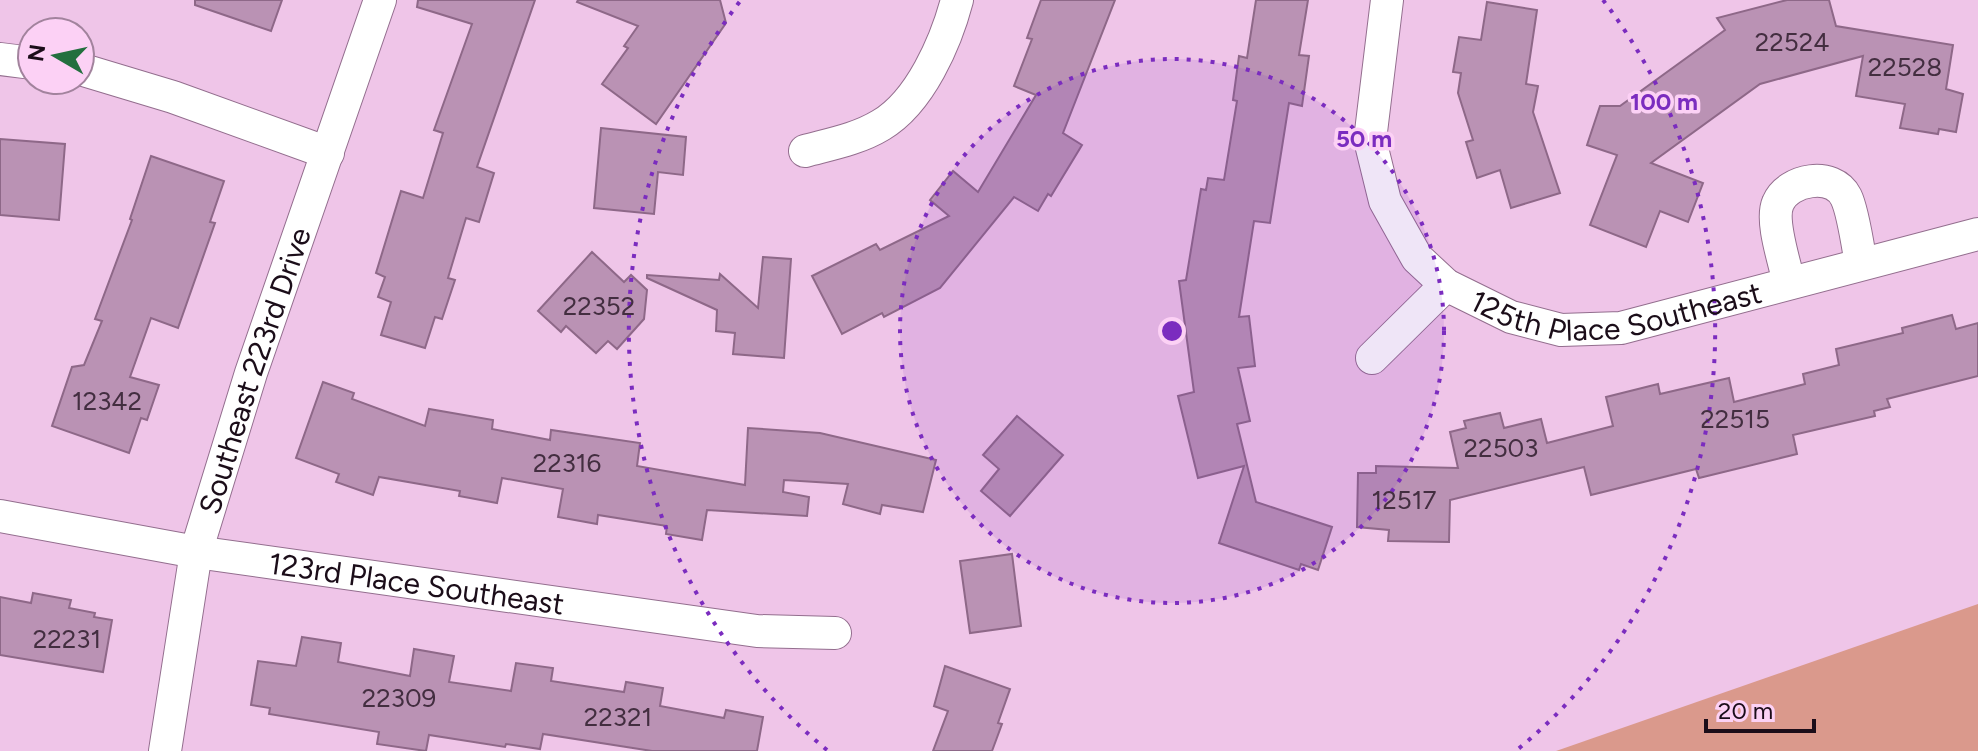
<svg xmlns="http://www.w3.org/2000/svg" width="1978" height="751" font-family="Figtree,sans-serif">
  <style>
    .green { fill: #da998c }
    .building { fill: #ba92b4; stroke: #8e6888; stroke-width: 2 }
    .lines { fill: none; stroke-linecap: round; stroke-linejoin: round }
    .street-casing { stroke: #936e8e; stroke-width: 34 }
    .street { stroke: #fff; stroke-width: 32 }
    .ring { fill: none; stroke: #7b2cbf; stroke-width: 4; stroke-dasharray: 4 8 }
    .labels { text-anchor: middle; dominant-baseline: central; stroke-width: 7; stroke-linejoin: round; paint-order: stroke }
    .number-label { font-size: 26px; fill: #432e40 }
    .street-label { font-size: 30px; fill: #1b0d19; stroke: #fcd1f5 }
    .centre { fill: #7b2cbf; stroke: #fcd1f5; stroke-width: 4 }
    .ring-label { font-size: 24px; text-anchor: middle; font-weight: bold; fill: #7b2cbf; stroke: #fcd1f5; stroke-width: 7; stroke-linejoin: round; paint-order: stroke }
  </style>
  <rect width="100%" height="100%" fill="#efc5e8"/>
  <path class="green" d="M1978,604V751H1556Z"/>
  <g class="building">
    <path d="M195,0H282L271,31L195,5Z"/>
    <path d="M418,0H535L477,167L494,173L479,222L466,218L448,278L455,280L442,319L435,317L425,348L381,335L391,302L378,297L385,277L376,273L401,191L423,198L443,133L434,130L472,24L417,7Z"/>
    <path d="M578,0H720L726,23L656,124L602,84L628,48L624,46L638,26L577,2Z"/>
    <path d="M1041,0H1115L1063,133L1082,145L1051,196L1048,194L1038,211L1014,197L940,288L884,317L882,313L842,334L812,276L876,244L880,250L949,216L930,200L953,171L978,192L1036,95L1014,86L1032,39L1027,38Z"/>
    <path d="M1256,0H1308L1299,55L1309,56L1302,106L1289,103L1270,223L1254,221L1239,317L1249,316L1255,366L1238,368L1250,421L1237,424L1256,502L1332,527L1318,570L1301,564L1299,570L1219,543L1244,466L1198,478L1178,396L1194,392L1179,281L1186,280L1201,189L1206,190L1208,178L1224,180L1237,101L1233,100L1239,56L1247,58Z"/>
    <path d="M1787,0H1829L1836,26L1953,45L1946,89L1963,94L1956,132L1939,129L1938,134L1900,128L1905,104L1856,96L1863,56L1760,84L1651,163L1703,183L1688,222L1660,211L1646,247L1590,225L1617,155L1587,145L1600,106H1620L1725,30L1717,18Z"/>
    <path d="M1487,2L1537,10L1526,84L1538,86L1533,112L1560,193L1511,208L1500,170L1477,178L1466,142L1473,140L1458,93L1461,73L1453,72L1459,37L1481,40Z"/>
    <path d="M601,128L686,137L683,175L658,172L654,214L594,208Z"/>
    <path d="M0,139L65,144L59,220L0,215Z"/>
    <path d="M151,156L224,181L210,222L215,223L178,328L151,318L130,377L159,385L147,420L141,418L129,453L52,426L72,367L84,365L102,321L95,319L132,220L130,219Z"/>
    <path d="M592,252L624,282L631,275L647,290L644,319L617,349L608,341L596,353L566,326L561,332L538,311Z"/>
    <path d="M763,257L791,259L784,358L733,354L735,333L716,331L717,310L647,278V275L719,280L720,274L758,308Z"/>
    <path d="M1952,315L1956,329L1978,323V376L1887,399L1890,407L1874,411L1875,416L1793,435L1797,454L1699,478L1696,469L1591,495L1584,467L1450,500L1449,542L1388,541L1389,530L1357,527L1358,473H1376V466L1458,468L1450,432L1466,428L1464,421L1500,413L1504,428L1541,419L1547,443L1613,426L1606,397L1658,384L1660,394L1729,378L1734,402L1805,384L1803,374L1839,365L1836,349L1903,333L1902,328Z"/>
    <path d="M323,382L354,393L352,399L425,426L429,409L493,420L492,429L550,440L551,430L640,443L637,466L745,485L748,428L820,433L936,460L923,512L882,505L880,514L843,504L848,484L784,480L783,492L809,497L807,516L707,510L702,540L666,534L667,526L598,515L597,524L558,517L563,489L502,478L497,503L459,496L460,491L379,477L373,495L336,482L339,474L296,458Z"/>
    <path d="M1017,416L1063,455L1010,516L981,491L999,469L983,455Z"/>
    <path d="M1012,554L1021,626L970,633L960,561Z"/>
    <path d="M33,593L71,600L69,608L95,613L94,617L112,620L103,672L0,655V597L31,603Z"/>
    <path d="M302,637L341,643L338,662L410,676L414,649L454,656L449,682L511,691L516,663L553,668L551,681L624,692L626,682L663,688L660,706L724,718L726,710L763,717L757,751H652L543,734L540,749L506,744L505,747L429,735L426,751L377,744L379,732L269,714L270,708L251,705L258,661L296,666Z"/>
    <path d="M945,666L1010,689L998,723L1002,724L992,751H933L948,711L934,706Z"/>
  </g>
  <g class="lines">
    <g class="street-casing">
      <g id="street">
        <path id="s1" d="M1387,0L1370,140L1385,201L1417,258L1446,285L1511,317L1561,330L1621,328L1978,234"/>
        <path d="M0,59L32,63"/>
        <path d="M80,69L173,97L328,153"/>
        <path d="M805,151C831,144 858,139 881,125C920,102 946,42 957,0"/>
        <path d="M1789,283C1785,263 1770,221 1778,203C1788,179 1833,171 1846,197C1853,211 1858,247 1861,264"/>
        <path d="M1372,358L1446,285"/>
        <path id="s2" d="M0,516L196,552L757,631L835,633"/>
        <path id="s3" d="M165,751L196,552L251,373L380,0"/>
      </g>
    </g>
    <use href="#street" class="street"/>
  </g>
  <circle cx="1172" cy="331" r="272" fill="#7b2cbf" fill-opacity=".12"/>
  <g class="ring">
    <circle cx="1172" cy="331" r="272"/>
    <path d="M827 750A543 543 0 0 1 741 0M1603 0A543 543 0 0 1 1517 750"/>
  </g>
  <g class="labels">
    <g class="number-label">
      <text x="1792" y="42">22524</text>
      <text x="1905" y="67">22528</text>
      <text x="599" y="306">22352</text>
      <text x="107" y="401">12342</text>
      <text x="1735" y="419">22515</text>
      <text x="1501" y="448">22503</text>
      <text x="567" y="463">22316</text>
      <text x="1404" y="500">12517</text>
      <text x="67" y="639">22231</text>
      <text x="399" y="698">22309</text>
      <text x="618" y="717">22321</text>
    </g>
    <g class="street-label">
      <text stroke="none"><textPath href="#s1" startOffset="488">125th Place Southeast</textPath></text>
      <text stroke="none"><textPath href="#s3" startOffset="392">Southeast 223rd Drive</textPath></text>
      <text stroke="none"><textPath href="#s2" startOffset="422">123rd Place Southeast</textPath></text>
    </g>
  </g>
  <circle cx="1172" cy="331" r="12" class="centre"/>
  <g class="ring-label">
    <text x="1664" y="110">100 m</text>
    <text x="1364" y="147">50 m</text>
  </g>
  <g transform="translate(56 56) rotate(279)"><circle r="38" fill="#fcd1f5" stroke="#a2839d" stroke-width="2"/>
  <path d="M0-6L14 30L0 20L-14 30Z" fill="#236f3e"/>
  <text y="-12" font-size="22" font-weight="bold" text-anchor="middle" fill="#1b0d19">N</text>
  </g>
  <path d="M1706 719v12h108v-12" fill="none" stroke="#1b0d19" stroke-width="4"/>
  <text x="1718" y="719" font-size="24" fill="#1b0d19" stroke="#fcd1f5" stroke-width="6" paint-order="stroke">20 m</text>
</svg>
